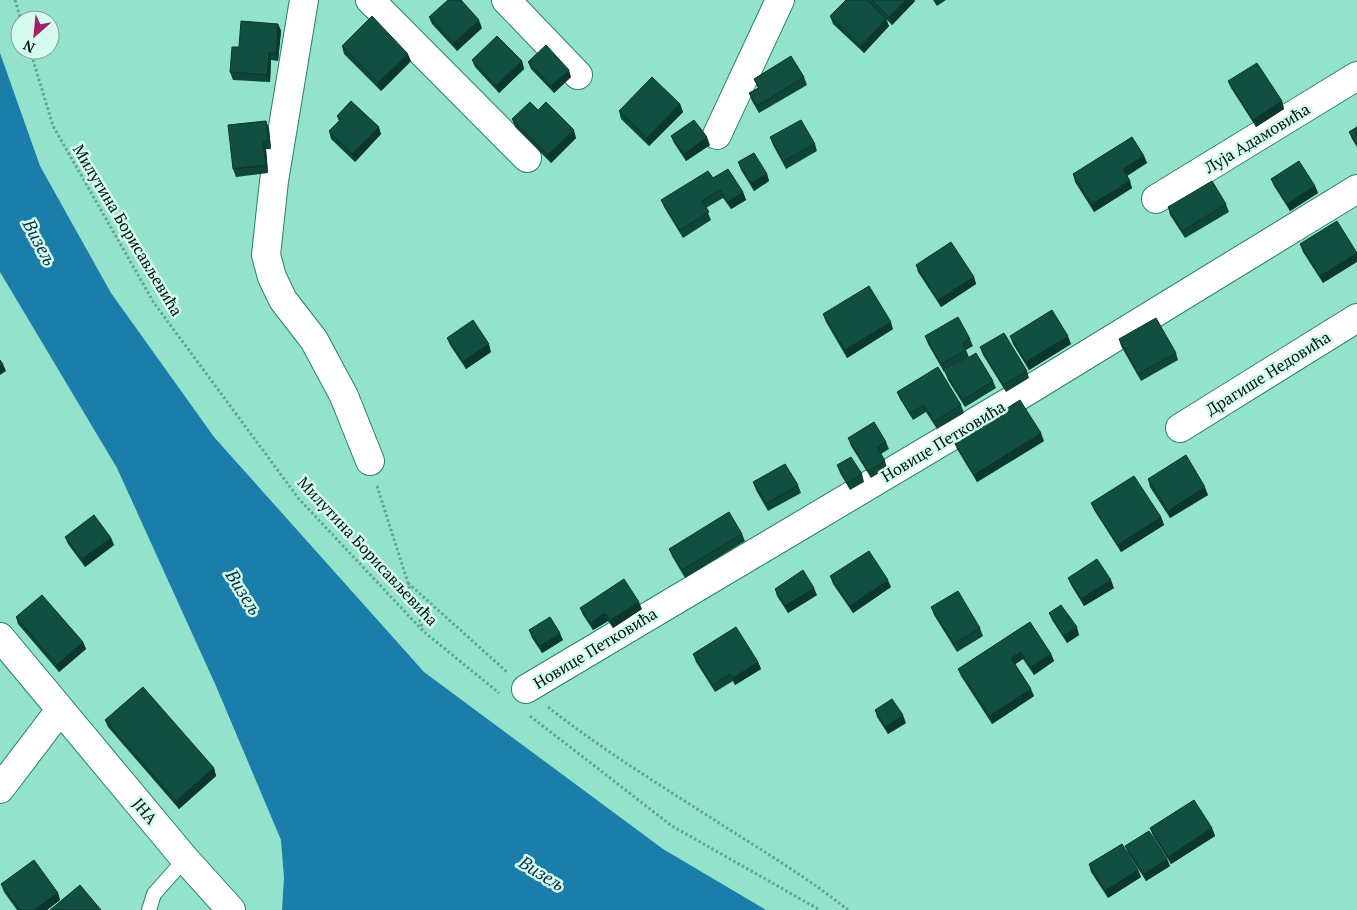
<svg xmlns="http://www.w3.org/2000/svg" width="1357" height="910" font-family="'PT Serif',serif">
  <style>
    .water { fill: #1a7daa }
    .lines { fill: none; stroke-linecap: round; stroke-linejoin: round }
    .service-casing { stroke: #2b7e6a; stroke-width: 16 }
    .minor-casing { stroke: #2b7e6a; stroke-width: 30 }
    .path { stroke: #66a291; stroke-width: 3; stroke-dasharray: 2.5 2.5; stroke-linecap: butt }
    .service { stroke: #fff; stroke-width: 14 }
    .minor { stroke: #fff; stroke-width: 28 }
    .wall { fill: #0f4438 }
    .shaded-wall { fill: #0c372e }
    .building { fill: #114f41; stroke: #0c372e }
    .labels { text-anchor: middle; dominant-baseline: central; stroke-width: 5; stroke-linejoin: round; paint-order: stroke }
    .street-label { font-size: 16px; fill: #00120c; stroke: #d5fbef }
    .water-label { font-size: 18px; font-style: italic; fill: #062f43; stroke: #d5fbef }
  </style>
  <rect width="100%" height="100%" fill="#93e3cc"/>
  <path class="water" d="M0,53L40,166L111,293L214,437L424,672L663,849L766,910H282L284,878L281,840L216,686L117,468L0,272Z"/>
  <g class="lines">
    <g class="service-casing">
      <path id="service" d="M149,910L154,894L185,859"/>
    </g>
    <g class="minor-casing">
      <g id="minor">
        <path d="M304,0L274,181L266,255L272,277L283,300L314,340L344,396L370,461"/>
        <path d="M370,0L527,158"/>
        <path d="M506,0L578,75"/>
        <path d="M717,135L780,0"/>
        <path d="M1156,199L1357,76"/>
        <path d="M1180,428L1357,318"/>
        <path d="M0,637L185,859L231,910"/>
        <path d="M526,689L1024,393L1357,189"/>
        <path d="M0,789L60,710"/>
      </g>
    </g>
    <g class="path">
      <path d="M15,0L21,20"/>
      <path d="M30,50L53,126L154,303L299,499L423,631L499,693"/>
      <path d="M377,486L423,630"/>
      <path d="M408,583L507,672"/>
      <path d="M548,707C609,755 676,795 741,837C778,860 814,883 848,910"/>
      <path d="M530,716L672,826L820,910"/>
    </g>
    <use href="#service" class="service"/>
    <use href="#minor" class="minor"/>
  </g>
  <g class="wall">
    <path d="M867,0H914L915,1L892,25L886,19L889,26L864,53L833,24L830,16Z"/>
    <path d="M933,0H946L937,6Z"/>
    <path d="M429,17L482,28L457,51L432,24Z"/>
    <path d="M278,24L281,31L278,61L271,60L270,82L233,80L230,72L239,47Z"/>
    <path d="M342,46L411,61L381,91L344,54Z"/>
    <path d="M472,60L522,61L524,69L499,93L475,67Z"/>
    <path d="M528,62L571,77L554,93L531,69Z"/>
    <path d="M804,77L807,85L759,113L752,101L749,93L758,88L754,79Z"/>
    <path d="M1228,81L1282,101L1284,109L1256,127L1231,88Z"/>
    <path d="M680,104L683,112L649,146L621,119L619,111Z"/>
    <path d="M538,110L576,138L551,163L515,127L512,119Z"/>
    <path d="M337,116L381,134L355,162L331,139L329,131L339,121Z"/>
    <path d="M266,121L269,129L271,149H266L268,173L236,177L233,169Z"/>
    <path d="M1357,127V147L1352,139L1349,132Z"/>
    <path d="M671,136L710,145L686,161L674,143Z"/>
    <path d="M770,137L815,144L817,151L786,169L773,145Z"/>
    <path d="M1144,156L1147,163L1127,176L1132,188L1094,212L1075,182L1073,174Z"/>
    <path d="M738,162L767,174L769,181L754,191L741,170Z"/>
    <path d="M713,178L743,192L746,200L731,209L723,198L706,208L711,220L683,238L664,207L661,200Z"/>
    <path d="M1271,179L1315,186L1318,193L1290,211L1274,186Z"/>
    <path d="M1226,204L1229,212L1185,238L1170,215L1168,207Z"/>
    <path d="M1337,221L1323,283L1303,252L1300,244Z"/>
    <path d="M916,265L974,277L976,284L941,307L918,272Z"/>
    <path d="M823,314L893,329L847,358L826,322Z"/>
    <path d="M925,336L970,339L973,346L966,350L969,357L944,372L928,344Z"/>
    <path d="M1010,336L1071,344L1029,370L1013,344Z"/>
    <path d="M447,338L491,352L466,369L450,345Z"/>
    <path d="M1119,339L1176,353L1178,360L1141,381L1121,346Z"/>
    <path d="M980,347L1027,371L1029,378L1006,392L983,355Z"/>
    <path d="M945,372L993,381L996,388L965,407L948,380Z"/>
    <path d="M897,392L961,405L964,413L937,429L926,412L913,420L900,399Z"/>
    <path d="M848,438L886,442L889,449L881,454L885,461L887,468L871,478L851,446Z"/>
    <path d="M1044,441L977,482L957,449L954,442Z"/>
    <path d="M837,465L862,474L864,482L850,490L840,473Z"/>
    <path d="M1148,479L1208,495L1170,518L1150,487Z"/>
    <path d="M753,482L798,485L801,493L768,511L756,490Z"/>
    <path d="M1091,503L1161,517L1164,525L1121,552L1094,510Z"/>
    <path d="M742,534L745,541L685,578L672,556L669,549Z"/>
    <path d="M65,537L111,538L114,545L85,567L68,544Z"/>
    <path d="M830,576L891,587L853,613L833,584Z"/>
    <path d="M1068,578L1114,588L1084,606L1071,585Z"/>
    <path d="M775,589L817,595L788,613L777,596Z"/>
    <path d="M931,607L980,628L983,636L957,652L934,615Z"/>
    <path d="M580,608L642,609L613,628L608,621L593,630L583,615Z"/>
    <path d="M1049,613L1079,635L1067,643L1052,620Z"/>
    <path d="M16,617L83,642L86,649L59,672L18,624Z"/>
    <path d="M1030,622L1051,654L1054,661L1034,675L1023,659L1015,664L1034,696L992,724L961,676L958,669Z"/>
    <path d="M529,630L563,640L542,653L532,638Z"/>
    <path d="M693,654L758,662L761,669L735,685L733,681L715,692L696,662Z"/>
    <path d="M875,710L906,723L888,734L877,717Z"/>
    <path d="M105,720L214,768L216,776L179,809L108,727Z"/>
    <path d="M1150,828H1212L1215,836L1171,864L1153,836Z"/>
    <path d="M1125,846L1167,859L1170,866L1146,881L1128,853Z"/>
    <path d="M1089,864L1138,870L1141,877L1108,898L1091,872Z"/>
    <path d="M1,884L58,893L60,900L47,910H17L4,892Z"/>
  </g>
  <g class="shaded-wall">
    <path d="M906,0H914L915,1L892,25L889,17Z"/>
    <path d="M886,19L889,26L864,53L861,46Z"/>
    <path d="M479,20L482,28L457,51L454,43Z"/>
    <path d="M278,24L281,31L278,61L276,54Z"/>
    <path d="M269,53L271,60L270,82L267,75Z"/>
    <path d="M408,54L411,61L381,91L378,83Z"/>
    <path d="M522,61L524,69L499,93L496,86Z"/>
    <path d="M569,70L571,77L554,93L551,86Z"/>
    <path d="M1282,101L1284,109L1256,127L1253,120Z"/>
    <path d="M680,104L683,112L649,146L647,138Z"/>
    <path d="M266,121L269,129L271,149L269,141Z"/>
    <path d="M379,127L381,134L355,162L352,154Z"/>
    <path d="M574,130L576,138L551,163L548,155Z"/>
    <path d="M707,137L710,145L686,161L684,154Z"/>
    <path d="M263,142L266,149L268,173L266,165Z"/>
    <path d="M1144,156L1147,163L1125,177L1123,169Z"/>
    <path d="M767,174L769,181L754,191L751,183Z"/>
    <path d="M1130,181L1132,188L1094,212L1092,204Z"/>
    <path d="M1315,186L1318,193L1290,211L1287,204Z"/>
    <path d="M743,192L746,200L731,209L728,202Z"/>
    <path d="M1357,253V262L1323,283L1320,276Z"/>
    <path d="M974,277L976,284L941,307L938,300Z"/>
    <path d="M891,322L893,329L847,358L845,350Z"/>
    <path d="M1068,336L1071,344L1029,370L1026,362Z"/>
    <path d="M489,344L491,352L466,369L463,361Z"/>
    <path d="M3,364L6,371L0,375V366Z"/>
    <path d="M1041,433L1044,441L977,482L974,475Z"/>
    <path d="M1205,487L1208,495L1170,518L1168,511Z"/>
    <path d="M1161,517L1164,525L1121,552L1118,545Z"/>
    <path d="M111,538L114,545L85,567L82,559Z"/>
    <path d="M888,580L891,587L853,613L850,606Z"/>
    <path d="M1111,580L1114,588L1084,606L1081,599Z"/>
    <path d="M814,588L817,595L788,613L785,606Z"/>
    <path d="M639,602L642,609L613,628L610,620Z"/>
    <path d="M605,613L608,621L593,630L591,623Z"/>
    <path d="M1077,627L1079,635L1067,643L1064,636Z"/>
    <path d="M560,633L563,640L542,653L540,646Z"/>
    <path d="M83,642L86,649L59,672L57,665Z"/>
    <path d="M1021,652L1023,659L1014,665L1011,658Z"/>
    <path d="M1051,654L1054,661L1034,675L1031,667Z"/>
    <path d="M758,662L761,669L735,685L733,678Z"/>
    <path d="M1031,689L1034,696L992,724L990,716Z"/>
    <path d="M903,715L906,723L888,734L885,727Z"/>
    <path d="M214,768L216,776L179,809L176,801Z"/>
    <path d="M1212,828L1215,836L1171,864L1168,857Z"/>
    <path d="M1167,859L1170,866L1146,881L1144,874Z"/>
    <path d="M1138,870L1141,877L1108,898L1105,891Z"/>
    <path d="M58,893L60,900L47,910H34Z"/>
  </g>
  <g class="building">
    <path d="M448,0H461L479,20L454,43L429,17Z"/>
    <path d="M846,0H867L886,19L861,46L830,16Z"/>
    <path d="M872,0H906L889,17Z"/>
    <path d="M372,16L408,54L378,83L342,46Z"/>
    <path d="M241,21L278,24L276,54L269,53L267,75L230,72L232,47H239Z"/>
    <path d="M497,36L522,61L496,86L472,60Z"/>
    <path d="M546,45L569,70L551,86L528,62Z"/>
    <path d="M791,56L804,77L757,106L749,93L759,88L754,79Z"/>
    <path d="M1257,63L1282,101L1253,120L1228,81Z"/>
    <path d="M652,77L680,104L647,138L619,111Z"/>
    <path d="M351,101L379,127L352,154L329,131L341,119L337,116Z"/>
    <path d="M530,102L538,110L546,102L574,130L548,155L512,119Z"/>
    <path d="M694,120L707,137L684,154L671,136Z"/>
    <path d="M801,120L815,144L783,161L770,137Z"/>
    <path d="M266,121L269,141L263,142L266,165L233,169L228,125Z"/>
    <path d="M1357,127V144L1349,132Z"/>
    <path d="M1132,137L1144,156L1123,169L1130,181L1092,204L1073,174Z"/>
    <path d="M754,153L767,174L751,183L738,162Z"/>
    <path d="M1299,161L1315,186L1287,204L1271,179Z"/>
    <path d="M728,169L743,192L728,202L720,190L702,201L709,212L680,230L661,200L708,171L713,178Z"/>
    <path d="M1212,181L1226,204L1182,231L1168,207Z"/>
    <path d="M1337,221L1357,253L1320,276L1300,244Z"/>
    <path d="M951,242L974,277L938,300L916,265Z"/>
    <path d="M869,286L891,322L845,350L823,314Z"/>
    <path d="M1052,310L1068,336L1026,362L1010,336Z"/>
    <path d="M958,317L970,339L963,343L966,350L941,364L925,336Z"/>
    <path d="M1156,318L1176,353L1138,374L1119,339Z"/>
    <path d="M473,320L489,344L463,361L447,338Z"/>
    <path d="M1004,333L1027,371L1003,385L980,347Z"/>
    <path d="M976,353L993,381L963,400L945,372Z"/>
    <path d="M0,360L3,364L0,366Z"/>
    <path d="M938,367L961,405L934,421L924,405L910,413L897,392Z"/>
    <path d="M1020,400L1041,433L974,475L954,442Z"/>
    <path d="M874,422L886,442L877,447L885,461L868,471L848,438Z"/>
    <path d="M1186,455L1205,487L1168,511L1148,479Z"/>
    <path d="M851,457L862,474L847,483L837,465Z"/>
    <path d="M785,464L798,485L766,504L753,482Z"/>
    <path d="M1134,476L1161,517L1118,545L1091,503Z"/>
    <path d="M729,512L742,534L682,570L669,549Z"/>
    <path d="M94,515L111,538L82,559L65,537Z"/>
    <path d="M869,551L888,580L850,606L830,576Z"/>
    <path d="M1097,559L1111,580L1081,599L1068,578Z"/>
    <path d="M803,570L814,588L785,606L775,589Z"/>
    <path d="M624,579L639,602L610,620L605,613L591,623L580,608Z"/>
    <path d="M958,591L980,628L954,644L931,607Z"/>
    <path d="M42,595L83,642L57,665L16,617Z"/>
    <path d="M1061,605L1077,627L1064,636L1049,613Z"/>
    <path d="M550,617L560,633L540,646L529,630Z"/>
    <path d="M1030,622L1051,654L1031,667L1021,652L1011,658L1031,689L990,716L958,669Z"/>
    <path d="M736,627L758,662L733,678L730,674L713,685L693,654Z"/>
    <path d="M143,687L214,768L176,801L105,720Z"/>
    <path d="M892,699L903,715L885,727L875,710Z"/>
    <path d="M1194,800L1212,828L1168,857L1150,828Z"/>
    <path d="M1149,831L1167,859L1144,874L1125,846Z"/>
    <path d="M1122,844L1138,870L1105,891L1089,864Z"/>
    <path d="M34,860L58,893L34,910H20L1,884Z"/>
    <path d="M80,885L101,910H50Z"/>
  </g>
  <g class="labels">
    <g class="street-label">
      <text transform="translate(1257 138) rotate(-31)">Луја Адамовића</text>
      <text transform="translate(128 230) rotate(59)">Милутина Борисављевића</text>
      <text transform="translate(1268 373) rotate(-32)">Драгише Недовића</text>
      <text transform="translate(943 441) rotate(-31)">Новице Петковића</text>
      <text transform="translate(368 551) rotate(47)">Милутина Борисављевића</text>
      <text transform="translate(595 648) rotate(-31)">Новице Петковића</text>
      <text transform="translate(145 811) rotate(50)">ЈНА</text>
    </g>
    <g class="water-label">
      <text transform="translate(40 242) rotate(62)">Визељ</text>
      <text transform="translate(244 592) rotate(58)">Визељ</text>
      <text transform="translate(542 873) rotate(32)">Визељ</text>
    </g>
  </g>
  <g transform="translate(35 35) rotate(207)"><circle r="24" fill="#d5fbef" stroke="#809e94"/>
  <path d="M0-4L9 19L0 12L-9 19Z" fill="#a61e67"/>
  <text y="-8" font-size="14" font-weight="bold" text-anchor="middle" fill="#00120c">N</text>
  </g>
</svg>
